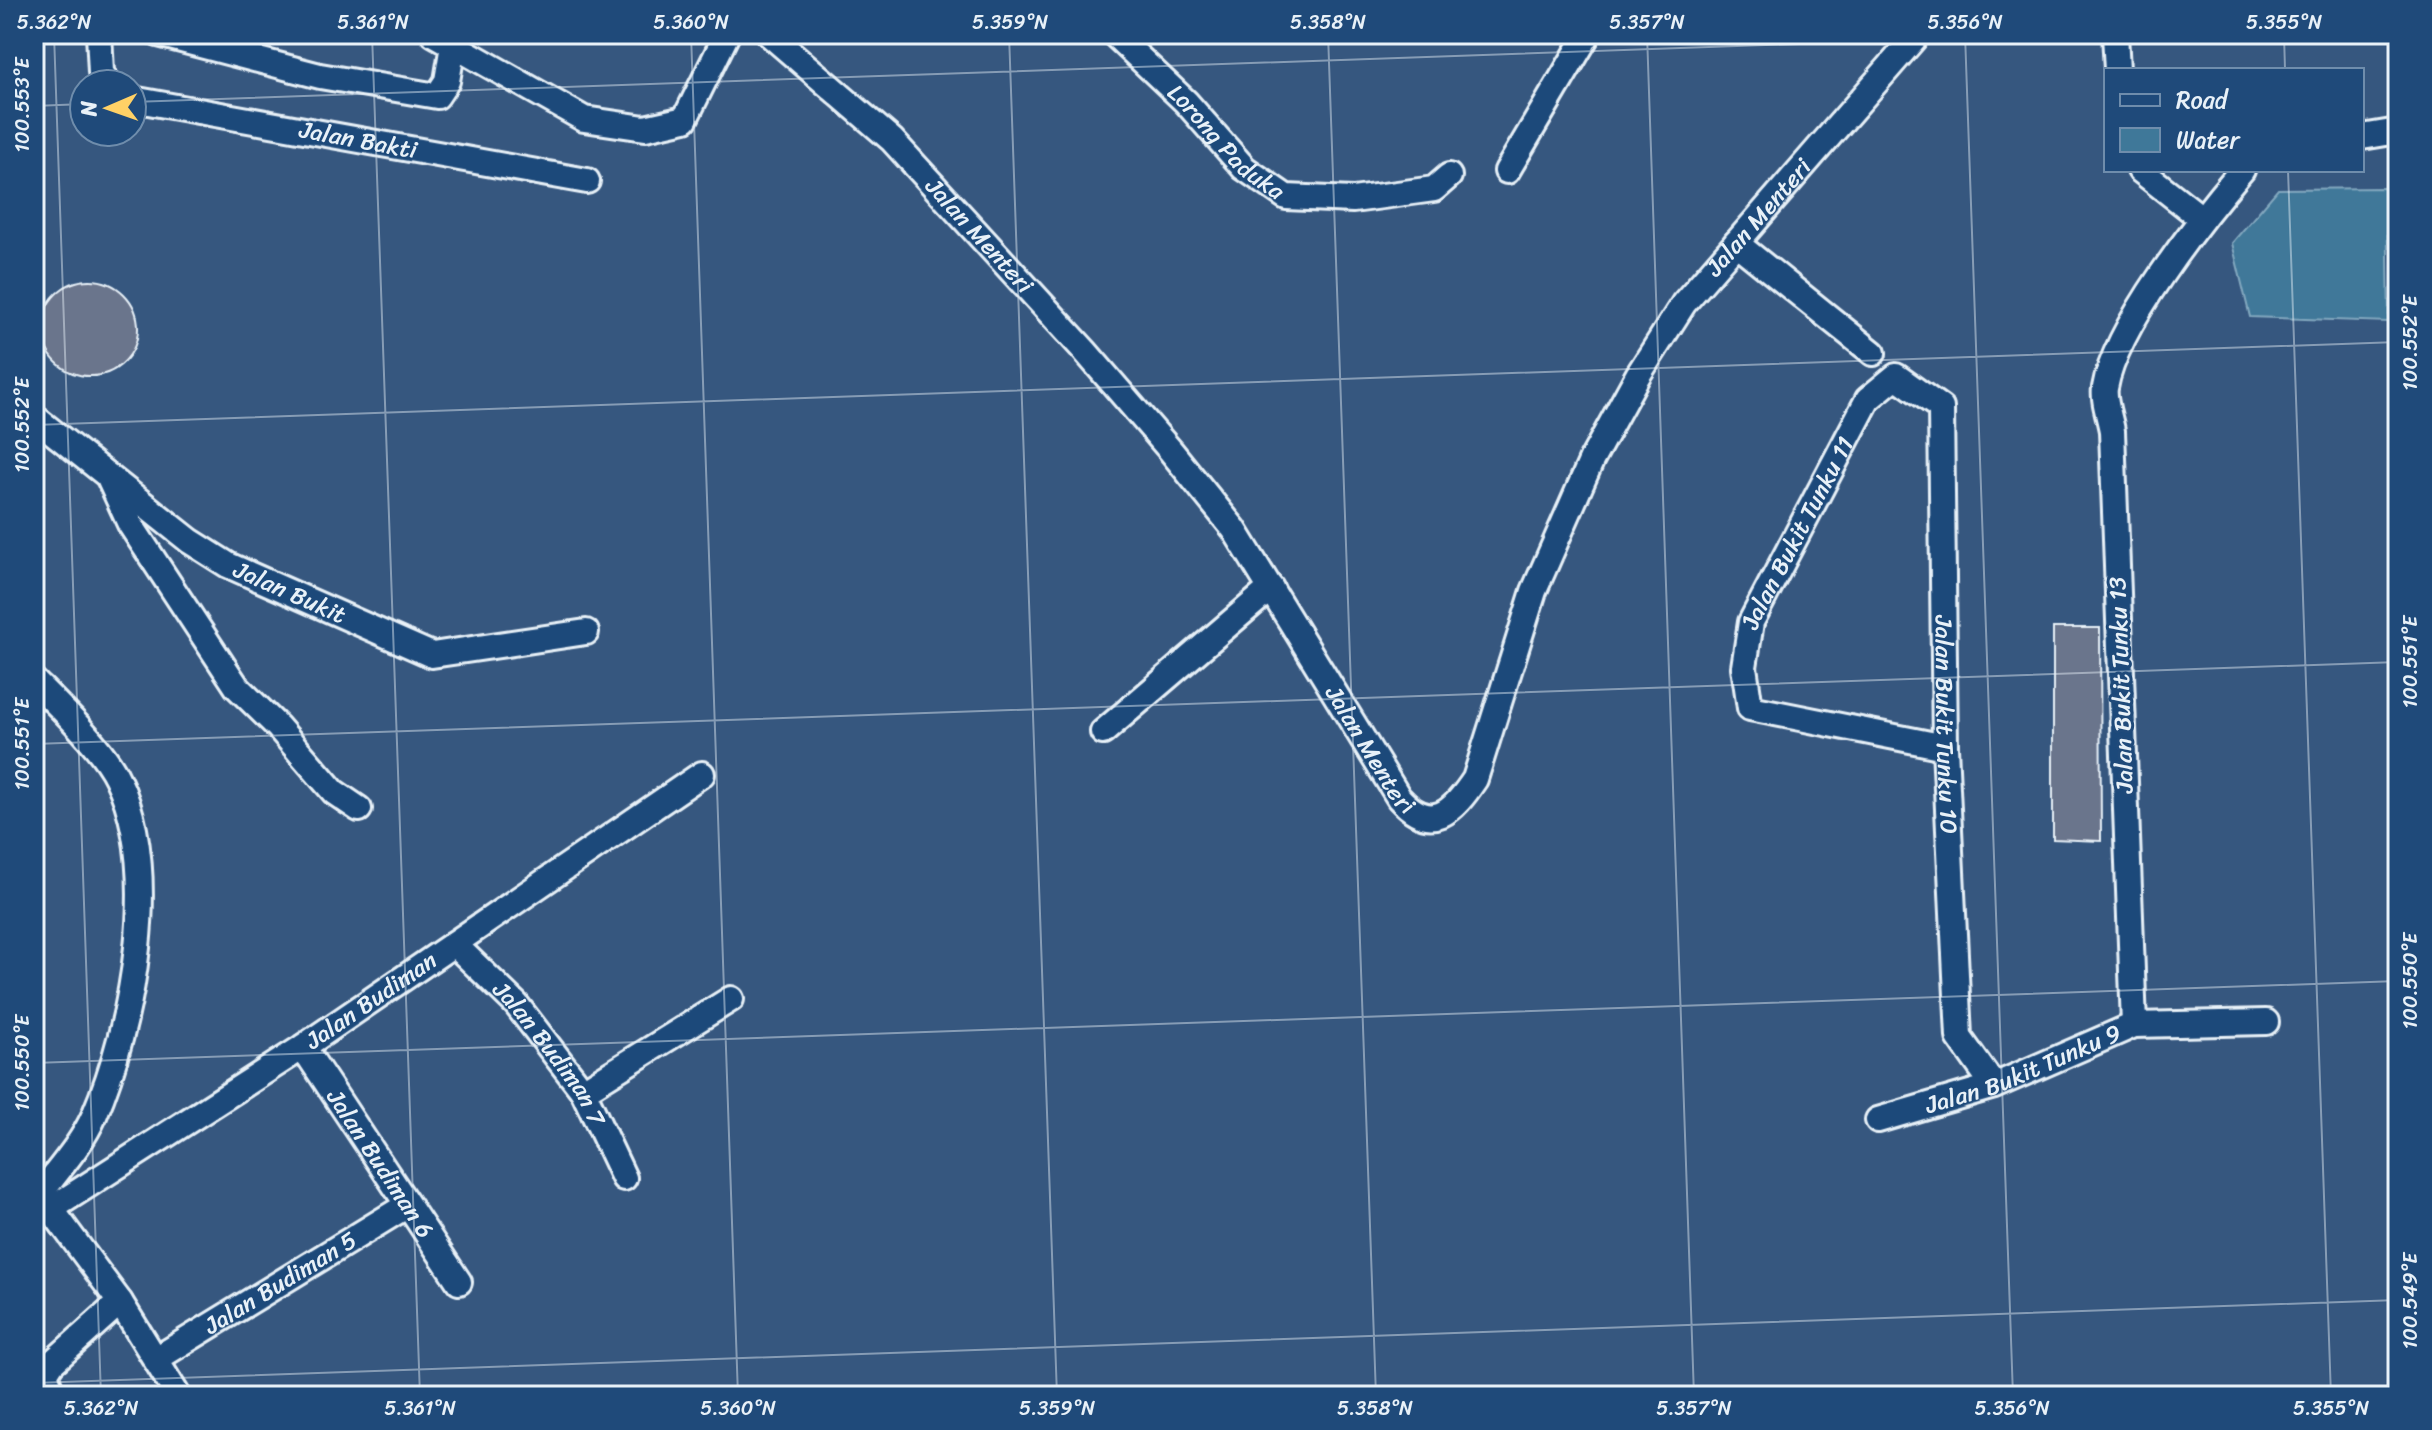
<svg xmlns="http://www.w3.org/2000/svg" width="2432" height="1430" font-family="Sriracha,sans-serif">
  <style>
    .water { fill: #3f7899; stroke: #83a8bf; stroke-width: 2 }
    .building { fill: #6b748c; stroke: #e8f1f8; stroke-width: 2 }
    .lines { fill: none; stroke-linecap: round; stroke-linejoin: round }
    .minor-casing { stroke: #e8f1f8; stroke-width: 30 }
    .minor { stroke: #1f4a7a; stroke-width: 24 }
    .ticks { fill: none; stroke: #e8f1f8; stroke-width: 2; stroke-opacity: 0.45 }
    .labels { text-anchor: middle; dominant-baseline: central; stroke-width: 6; stroke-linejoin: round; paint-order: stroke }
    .street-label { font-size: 24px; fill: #e8f1f8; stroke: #1f4a7a }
    .neatline { fill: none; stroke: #e8f1f8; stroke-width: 3 }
    .ticks-label { font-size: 20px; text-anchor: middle; fill: #e8f1f8 }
  </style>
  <rect width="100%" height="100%" fill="#36577f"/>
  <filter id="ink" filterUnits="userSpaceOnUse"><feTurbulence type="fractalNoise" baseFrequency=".0125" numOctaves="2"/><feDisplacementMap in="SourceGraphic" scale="16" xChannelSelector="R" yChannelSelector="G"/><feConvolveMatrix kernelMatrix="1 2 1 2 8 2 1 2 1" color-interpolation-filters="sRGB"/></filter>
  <g filter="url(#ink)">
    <path class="water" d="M2387,188L2389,322L2250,317L2232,243L2278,189Z"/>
    <g class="building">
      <circle cx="90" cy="328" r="48"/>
      <path d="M2053,628H2100L2101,841L2053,839Z"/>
    </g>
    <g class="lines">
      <g class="minor-casing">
        <g id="minor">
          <path d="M99,34L101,72L108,84"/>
          <path d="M158,34L320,76L437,96L447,81L453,45"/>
          <path d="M434,34L584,119L645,128L685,119L727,34"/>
          <path id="s1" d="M769,34L892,140L1085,351L1171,451L1234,529L1399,798C1432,834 1453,812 1475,779L1534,591L1592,459L1638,375L1684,303L1918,34"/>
          <path id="s2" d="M1114,34L1186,102L1244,168L1286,197L1353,200L1434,189L1449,176"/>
          <path d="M2115,34L2117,70"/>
          <path id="s3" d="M132,99L587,181"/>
          <path d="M2362,137L2398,131"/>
          <path d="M2140,170L2201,218"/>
          <path d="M1507,171L1588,34"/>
          <path d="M1736,243L1873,353"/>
          <path id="s4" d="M34,417L190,541L228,565L432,655L586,632"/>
          <path d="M108,476L130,524L237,687L278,727L334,792L359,809"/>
          <path d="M34,681C58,705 103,748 117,778C162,870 133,1025 94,1116C81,1146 54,1174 35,1201"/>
          <path d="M1103,732L1271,588"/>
          <path id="s5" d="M1945,747L1750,708L1744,667L1751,622L1868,399L1896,376L1941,408L1945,747L1959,1037L1994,1086"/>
          <path id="s6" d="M454,944L516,1004L583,1091L624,1178"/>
          <path d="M2134,1025L2112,431C2110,418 2103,400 2105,388C2115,327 2201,218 2242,170"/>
          <path id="s7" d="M303,1047L459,1282"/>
          <path d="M583,1091L731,999"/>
          <path id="s8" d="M1878,1120L1994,1086L2134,1025L2266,1022"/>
          <path d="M37,1202L51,1209L120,1302L178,1396"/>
          <path id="s9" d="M51,1209L303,1047L702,774"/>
          <path id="s10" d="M156,1359L406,1206"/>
          <path d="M53,1396L45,1374L52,1363L120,1302"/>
        </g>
      </g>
      <use href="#minor" class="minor"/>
    </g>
  </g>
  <path class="ticks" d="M54,34L101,1396M372,34L420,1396M691,34L738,1396M1009,34L1057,1396M1328,34L1376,1396M1647,34L1694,1396M1965,34L2013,1396M2284,34L2285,70M132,102L2085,34M34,106L84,104M2288,170L2331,1396M34,425L2398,342M34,744L2398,662M34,1063L2398,981M34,1383L2398,1300"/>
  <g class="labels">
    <g class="street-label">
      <text stroke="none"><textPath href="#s2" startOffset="156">Lorong Paduka</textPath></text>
      <text stroke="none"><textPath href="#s3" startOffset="230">Jalan Bakti</textPath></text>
      <text stroke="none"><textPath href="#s1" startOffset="1730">Jalan Menteri</textPath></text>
      <text stroke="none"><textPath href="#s1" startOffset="292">Jalan Menteri</textPath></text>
      <text stroke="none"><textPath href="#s5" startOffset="386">Jalan Bukit Tunku 11</textPath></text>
      <text stroke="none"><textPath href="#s4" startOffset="312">Jalan Bukit</textPath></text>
      <text transform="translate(2121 685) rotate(-92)">Jalan Bukit Tunku 13</text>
      <text stroke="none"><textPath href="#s5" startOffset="946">Jalan Bukit Tunku 10</textPath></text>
      <text stroke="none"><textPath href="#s1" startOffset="940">Jalan Menteri</textPath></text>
      <text stroke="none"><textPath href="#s9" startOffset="382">Jalan Budiman</textPath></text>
      <text stroke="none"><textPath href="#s6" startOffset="146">Jalan Budiman 7</textPath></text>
      <text stroke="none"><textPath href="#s8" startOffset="154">Jalan Bukit Tunku 9</textPath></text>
      <text stroke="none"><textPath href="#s7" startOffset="140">Jalan Budiman 6</textPath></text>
      <text stroke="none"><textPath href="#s10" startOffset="146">Jalan Budiman 5</textPath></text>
    </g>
  </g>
  <rect width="2432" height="1430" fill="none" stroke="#1f4a7a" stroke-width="88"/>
  <rect x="2104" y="68" width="260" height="104" fill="#1f4a7a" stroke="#6f8dac" stroke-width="2"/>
  <rect x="2120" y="94" width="40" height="12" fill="#1f4a7a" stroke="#6f8dac" stroke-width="2"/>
  <text x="2176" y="108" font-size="24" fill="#e8f1f8">Road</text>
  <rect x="2120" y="128" width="40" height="24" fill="#3f7899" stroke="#6f8dac" stroke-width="2"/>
  <text x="2176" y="148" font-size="24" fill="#e8f1f8">Water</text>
  <g transform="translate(108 108) rotate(268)"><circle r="38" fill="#1f4a7a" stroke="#6f8dac" stroke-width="2"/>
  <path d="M0-6L14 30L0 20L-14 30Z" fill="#ffd166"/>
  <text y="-12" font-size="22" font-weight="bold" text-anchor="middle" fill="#e8f1f8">N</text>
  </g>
  <rect x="44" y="44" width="2344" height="1342" class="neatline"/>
  <g class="ticks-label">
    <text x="54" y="29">5.362°N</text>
    <text x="373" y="29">5.361°N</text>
    <text x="691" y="29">5.360°N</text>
    <text x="1010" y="29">5.359°N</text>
    <text x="1328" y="29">5.358°N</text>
    <text x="1647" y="29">5.357°N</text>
    <text x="1965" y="29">5.356°N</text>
    <text x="2284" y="29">5.355°N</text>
    <text transform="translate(22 105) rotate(-90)" y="7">100.553°E</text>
    <text transform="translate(2410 343) rotate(-90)" y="7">100.552°E</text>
    <text transform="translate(22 425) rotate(-90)" y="7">100.552°E</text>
    <text transform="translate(2410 662) rotate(-90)" y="7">100.551°E</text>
    <text transform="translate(22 744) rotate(-90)" y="7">100.551°E</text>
    <text transform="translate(2410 981) rotate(-90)" y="7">100.550°E</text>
    <text transform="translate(22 1063) rotate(-90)" y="7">100.550°E</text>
    <text transform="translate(2410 1301) rotate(-90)" y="7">100.549°E</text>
    <text x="101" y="1415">5.362°N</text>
    <text x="420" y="1415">5.361°N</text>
    <text x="738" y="1415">5.360°N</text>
    <text x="1057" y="1415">5.359°N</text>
    <text x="1375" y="1415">5.358°N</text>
    <text x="1694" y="1415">5.357°N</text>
    <text x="2012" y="1415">5.356°N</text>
    <text x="2331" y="1415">5.355°N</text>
  </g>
</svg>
